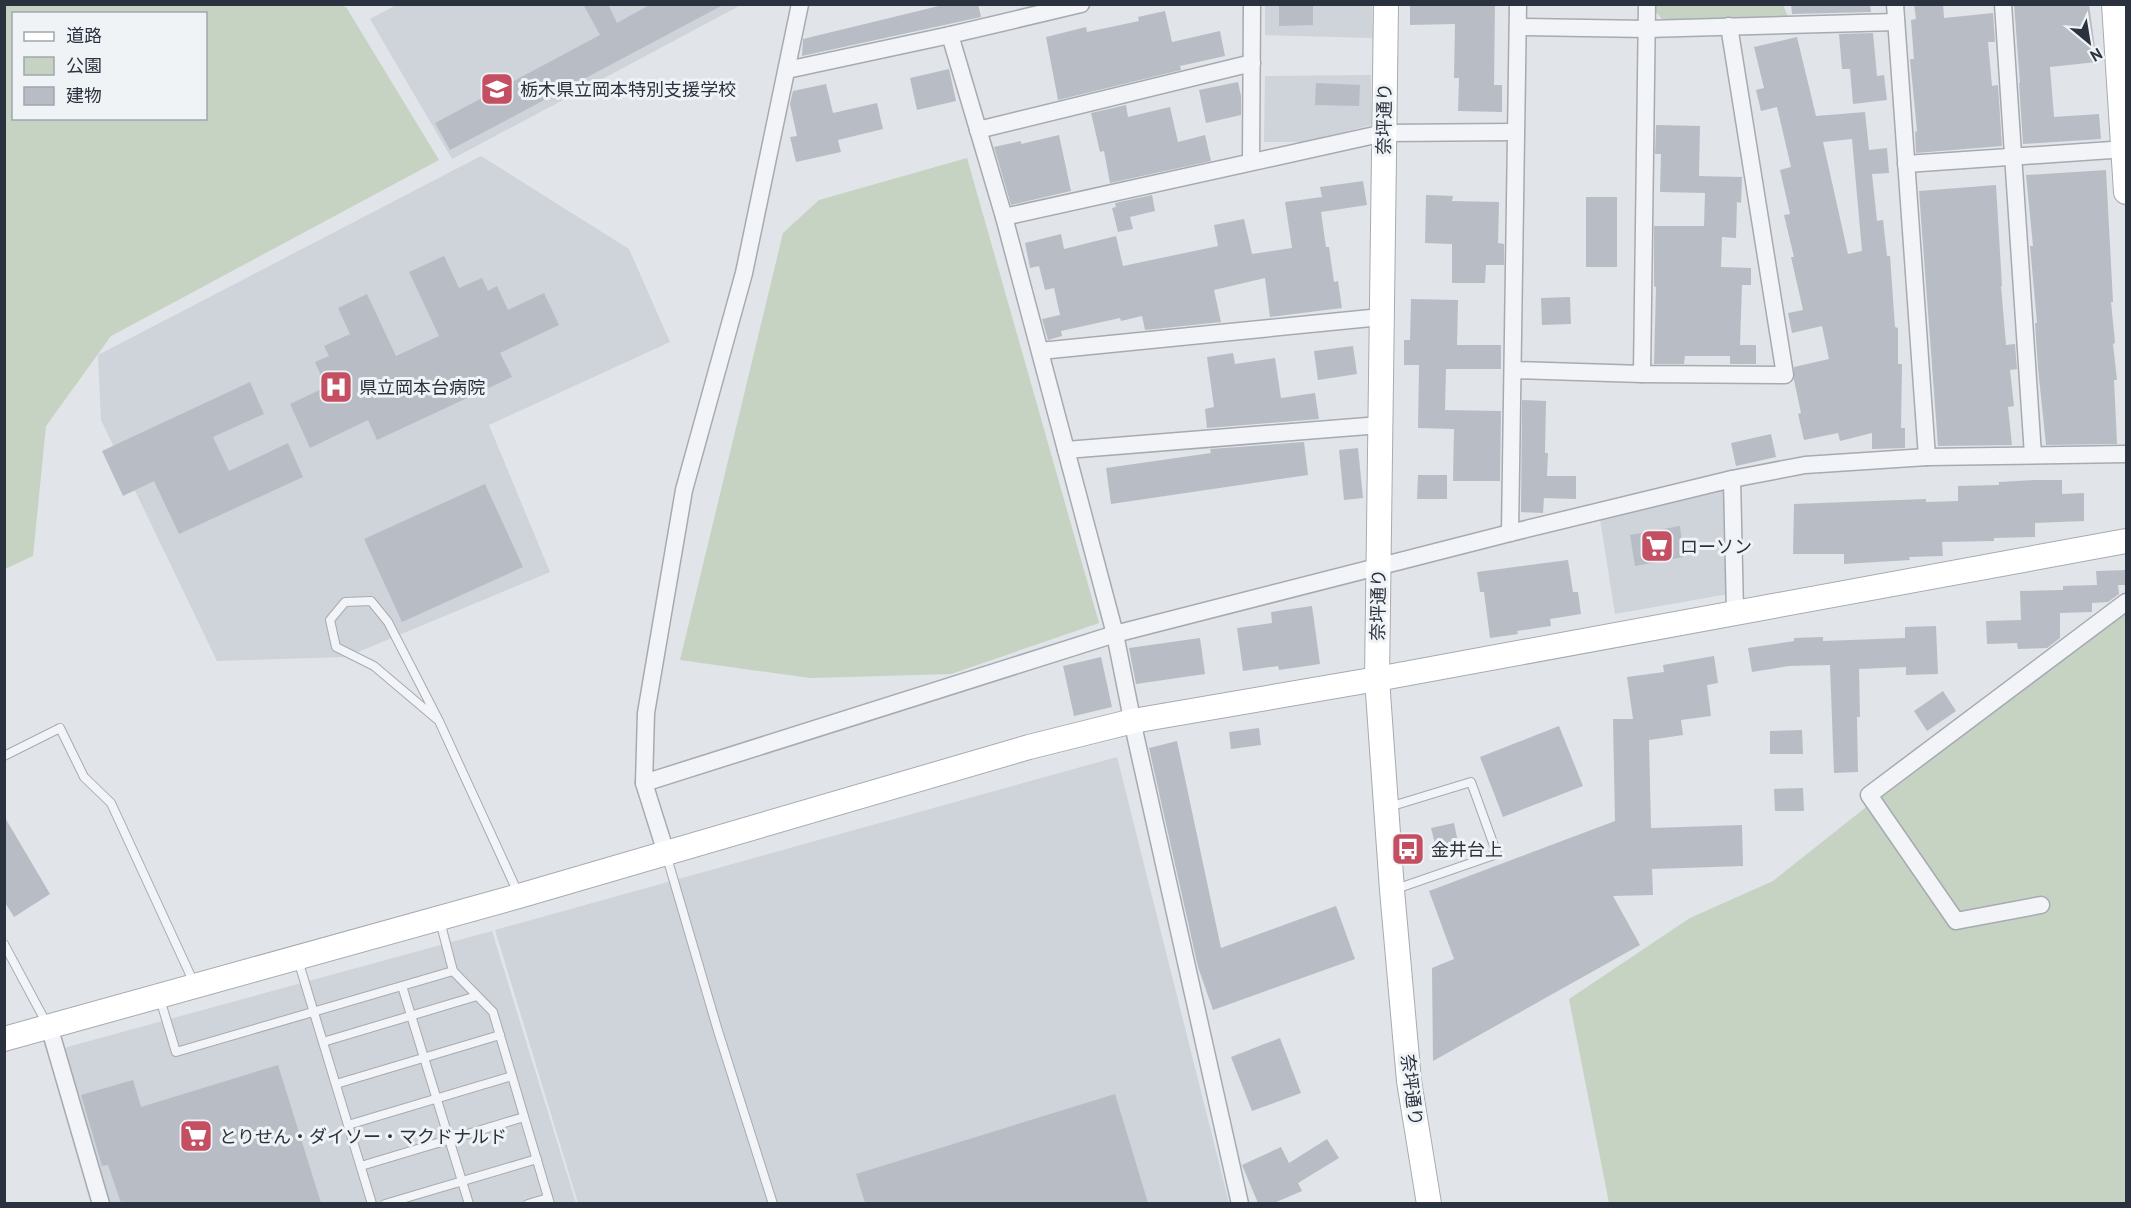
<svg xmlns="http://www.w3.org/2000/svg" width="2131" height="1208" font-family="'PT Sans','Noto Sans JP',sans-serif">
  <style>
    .built { fill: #cfd3da }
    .green { fill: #c6d2c2; fill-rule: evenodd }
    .building { fill: #b8bdc5; fill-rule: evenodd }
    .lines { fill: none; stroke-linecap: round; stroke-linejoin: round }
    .lane-casing { stroke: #a6abb2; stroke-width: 10 }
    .street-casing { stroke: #a6abb2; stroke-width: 19 }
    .secondary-casing { stroke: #a6abb2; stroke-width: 26 }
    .lane { stroke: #f3f4f7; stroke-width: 8 }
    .street { stroke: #f3f4f7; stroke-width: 16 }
    .secondary { stroke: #fff; stroke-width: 24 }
    .labels { text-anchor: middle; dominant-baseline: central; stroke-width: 6; stroke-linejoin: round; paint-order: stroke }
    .poi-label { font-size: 18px; fill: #2a323f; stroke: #f0f3f6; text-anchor: start }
    .street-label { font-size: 18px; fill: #2a323f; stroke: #f0f3f6 }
  </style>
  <rect width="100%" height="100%" fill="#e1e4e8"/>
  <g class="built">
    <path d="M398,4L741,5L452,159L370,19Z"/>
    <path d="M1265,5H1372L1373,38L1265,35Z"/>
    <path d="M1371,75V125L1304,142H1264L1265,76Z"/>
    <path d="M481,156L629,249L670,342L489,425L550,572L346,657L217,661L101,420L98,355Z"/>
    <path d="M1723,490L1728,594L1615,614L1600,519Z"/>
    <path d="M1117,757L1229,1203H578L495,930Z"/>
    <path d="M492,931L576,1203H109L60,1049Z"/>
  </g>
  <g class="green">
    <path d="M336,4L346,7L439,160L111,336L46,426L33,556L5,569V5ZM14,14H206V118H14Z"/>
    <path d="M1654,4L1783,5L1789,19L1664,21L1654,10Z"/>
    <path d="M967,158L1099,623L951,674L810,678L680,660L783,233L819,200Z"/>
    <path d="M2126,608V1203H1609L1569,999L1690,918L1773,881L1996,704Z"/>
  </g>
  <g class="building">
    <path d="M583,4H608L617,23L651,4H725L450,150L435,123L600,35Z"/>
    <path d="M947,4H978L981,17L802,56L803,39Z"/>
    <path d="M1279,4H1313V25L1279,26Z"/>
    <path d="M1410,4H1495L1494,85H1502V112L1458,111L1459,78H1454L1455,24L1410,25Z"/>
    <path d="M1791,4H1870L1871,12L1792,14Z"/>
    <path d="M1914,4H1943L1944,18L1993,13L1995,42H1988L1992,86L1998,85L2002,146L1916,153L1915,132L1917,131L1910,59H1914L1911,20L1916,19Z"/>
    <path d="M2014,4H2089L2097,62L2050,67L2054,117L2099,114L2101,139L2023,144L2019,83H2020Z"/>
    <path d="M1165,11L1172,42L1220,31L1225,56L1180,66L1181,70L1058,100L1046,37L1086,27L1087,32L1139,21L1138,17Z"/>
    <path d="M1873,33L1877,76L1884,75L1887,100L1853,104L1850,69H1842L1839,34Z"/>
    <path d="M1797,37L1816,116L1865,112L1869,150L1887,148L1889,173L1872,174L1877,221L1883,220L1887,256H1890L1895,327L1898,328V364H1902L1901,428H1905V448L1872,449V433L1840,441L1838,433L1804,440L1798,414L1801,413L1794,380V367L1829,359L1822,326L1792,333L1788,313L1803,310L1791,257H1794L1784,215L1790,214L1780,170L1791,167L1777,107L1761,111L1756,90L1764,88L1754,47ZM1852,139L1862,251L1848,254L1823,142Z"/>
    <path d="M949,69L956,101L917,110L910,78Z"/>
    <path d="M1238,82L1241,96V115L1206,123L1199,90Z"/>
    <path d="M1316,83L1360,85L1359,106L1315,105Z"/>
    <path d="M826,84L833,113L877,103L883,129L838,140L841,152L796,162L790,137L797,136L790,104L793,91Z"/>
    <path d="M1126,105L1128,117L1170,107L1178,142L1205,135L1211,161L1110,183L1104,151L1100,152L1091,113Z"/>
    <path d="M1656,125L1700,126L1699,176L1742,177L1741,203L1737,202L1736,238L1722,237L1721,267L1751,268V285H1742L1740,345H1756V364H1730V356H1685L1684,364H1654L1656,287L1654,286V226H1704L1705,193L1660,192L1661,154H1655Z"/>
    <path d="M1059,135L1071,191L1011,205L994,147L1021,141V144Z"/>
    <path d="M2106,170L2113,302H2111L2115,343L2113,344L2117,380H2114L2117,444L2046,445L2038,368L2035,323H2037L2030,246H2033L2026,175Z"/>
    <path d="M1363,181L1367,205L1321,212L1326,247H1329L1334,282L1338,281L1342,308L1270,317L1265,278L1214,290L1221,322L1145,330L1142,316L1121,321L1120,318L1061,331L1062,336L1048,340L1042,319L1060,315L1054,288L1045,290L1039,266L1030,268L1025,243L1061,234L1064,249L1116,236L1123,266L1218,246L1214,225L1244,219L1252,254L1292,248L1285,202L1322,197L1320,187Z"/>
    <path d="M1996,185L2002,286H2001L2006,345L2015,344L2017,369L2010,370L2014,406L2008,407L2012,445L1938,446L1919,191Z"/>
    <path d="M1152,195L1155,211L1130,217L1133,229L1118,232L1112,208L1116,207L1115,203Z"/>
    <path d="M1426,195L1453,196L1452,201L1499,202L1498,243L1504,244V265H1486L1485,283H1452V244L1425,243Z"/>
    <rect x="1586" y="197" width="31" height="70"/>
    <path d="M444,256L459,288L482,278L488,291L497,286L508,310L544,293L559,325L500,353L512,377L377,440L368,420L310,448L290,404L326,387L315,362L329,356L324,346L350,334L338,308L367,294L396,356L439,336L409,272Z"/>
    <path d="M1570,297L1571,324L1542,325L1541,298Z"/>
    <path d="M1411,299L1458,300L1457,345H1501V369H1446L1445,410L1501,411L1500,481H1453L1454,429L1418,428L1419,365H1404V340H1410Z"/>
    <path d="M1353,346L1357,374L1318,380L1314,351Z"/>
    <path d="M1233,353L1235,364L1275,358L1281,398L1315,393L1319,419L1207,428L1205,409L1214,407L1207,357Z"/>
    <path d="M250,382L264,414L213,437L229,471L288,443L303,477L179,534L154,481L123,496L102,451Z"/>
    <path d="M1522,400L1546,401L1545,453H1548L1547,476H1576V499L1544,498L1543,513L1521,512Z"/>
    <path d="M1771,434L1776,457L1736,466L1731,443Z"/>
    <path d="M1304,442L1308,475L1111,504L1106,468L1211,453L1210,449Z"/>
    <path d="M1358,448L1363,498L1344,500L1339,450Z"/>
    <path d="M1418,475H1447V499H1417Z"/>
    <path d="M2035,480H2062V494L2084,493V521L2035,523V537L1994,538V541L1942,542L1943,556L1909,557L1910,560L1844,564V554H1793L1794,504L1926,499V502L1958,501V486L1999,485V482Z"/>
    <path d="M485,484L523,567L402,622L364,539Z"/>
    <path d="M1680,526L1684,557L1635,566L1630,535Z"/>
    <path d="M1568,560L1573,592H1578L1581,614L1550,619L1551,626L1517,631L1518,634L1490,638L1484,592H1480L1477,572Z"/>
    <path d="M2127,570V585H2118L2119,594L2108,602L2092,603V612L2060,613V638L2047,648L2018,649L2017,643L1987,644L1986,621L2021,620L2020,591L2063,590V586L2097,585L2096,571Z"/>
    <path d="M1312,606L1320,664L1279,670L1278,666L1243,671L1237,628L1272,623L1271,612Z"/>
    <path d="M1936,626L1938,674L1906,675V667L1859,669L1860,717H1857L1858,772L1834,773L1830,665L1789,666L1752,672L1748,648L1794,641V638L1823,637V641L1905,638V627Z"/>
    <path d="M1200,638L1205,674L1136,684L1129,648Z"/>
    <path d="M1714,656L1718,683L1707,685L1711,716L1681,720L1683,735L1649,740L1651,828L1742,825L1743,866L1652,869L1653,895L1613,896L1640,945L1433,1061L1432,968L1454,959L1429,891L1615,821L1613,719H1633L1627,677L1664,672L1663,665Z"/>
    <path d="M1101,657L1112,707L1074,716L1063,666Z"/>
    <path d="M1943,691L1956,711L1927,731L1914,711Z"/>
    <path d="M1559,726L1583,786L1503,817L1480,757Z"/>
    <path d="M1259,728L1261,745L1231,749L1229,732Z"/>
    <path d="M1802,730L1803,754H1770V731Z"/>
    <path d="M1177,741L1221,948L1336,906L1355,959L1213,1010L1198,967L1149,748Z"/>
    <path d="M1803,788L1804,811H1775L1774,789Z"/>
    <path d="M4,816L50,894L14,917L4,901Z"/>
    <path d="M1454,823L1459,847L1437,852L1431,828Z"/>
    <path d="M1280,1038L1301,1093L1252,1111L1231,1057Z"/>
    <path d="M278,1065L321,1203H121L108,1165L102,1166L81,1095L133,1080L141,1107Z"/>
    <path d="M1115,1094L1148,1203H865L856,1174Z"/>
    <path d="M1327,1139L1339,1158L1298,1183L1302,1191L1274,1203H1258L1242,1165L1281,1147L1289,1163Z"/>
  </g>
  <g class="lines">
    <g class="lane-casing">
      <g id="lane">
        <path d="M439,721L388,622L371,601L345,602L330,620L336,647L374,666L439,721L519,895"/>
        <path d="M4,756L60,728L84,777L111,803L194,983"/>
        <path d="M1389,807L1471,782L1497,854L1393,890"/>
        <path d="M666,854L718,1031L773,1204"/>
        <path d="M440,921L453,971L493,1012L550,1204"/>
        <path d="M4,944L48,1026"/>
        <path d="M298,960L372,1204"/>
        <path d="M402,986L469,1204"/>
        <path d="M160,999L176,1052L453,971"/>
        <path d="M323,1042L477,996"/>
        <path d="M336,1084L500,1035"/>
        <path d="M348,1125L512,1076"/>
        <path d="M361,1166L524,1117"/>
        <path d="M385,1204L537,1159"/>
        <path d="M528,1204L548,1198"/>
      </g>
    </g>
    <g class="street-casing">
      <g id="street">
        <path d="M1895,4L1927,457"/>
        <path d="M2003,4L2033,455"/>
        <path d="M1518,27L1647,29L1896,22"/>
        <path d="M950,35L1004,217L1115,634L1135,734L1240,1204"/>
        <path d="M787,70L950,35L1081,4"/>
        <path d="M978,130L1252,63"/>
        <path d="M1251,161L1252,4"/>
        <path d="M1906,164L2126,149"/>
        <path d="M1004,217L1384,133L1515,132"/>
        <path d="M1040,351L1381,317"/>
        <path d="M1513,370L1642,374L1785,375L1729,26"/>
        <path d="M1642,374L1647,4"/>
        <path d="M1066,450L1380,425"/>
        <path d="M1732,479L1805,465L1927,457L2126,454"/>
        <path d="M1510,533L1518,4"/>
        <path d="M644,783L1115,634L1510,533L1732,479L1735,612"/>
        <path d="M666,853L644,783L646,713L684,490L744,273L800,4"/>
        <path d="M2041,905L1956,921L1869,795L2126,602"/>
        <path d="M49,1026L101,1204"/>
      </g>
    </g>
    <g class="secondary-casing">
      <g id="secondary">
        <path d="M1386,4L1377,679L1392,890L1409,1081L1429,1204"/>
        <path d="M2114,4L2126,192"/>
        <path d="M4,1039L519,896L1029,747L1133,721L1377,679L2126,541"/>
      </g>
    </g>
    <use href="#lane" class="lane"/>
    <use href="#street" class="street"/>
    <use href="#secondary" class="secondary"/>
  </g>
  <defs>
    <g id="school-square" transform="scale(1.725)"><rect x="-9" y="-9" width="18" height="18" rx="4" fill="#c44f63" stroke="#f0f3f6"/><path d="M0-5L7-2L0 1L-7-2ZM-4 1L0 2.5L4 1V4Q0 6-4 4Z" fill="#fff"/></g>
    <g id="hospital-square" transform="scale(1.725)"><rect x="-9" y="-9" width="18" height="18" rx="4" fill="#c44f63" stroke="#f0f3f6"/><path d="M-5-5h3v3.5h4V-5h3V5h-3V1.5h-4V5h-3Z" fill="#fff"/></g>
    <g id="supermarket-square" transform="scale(1.725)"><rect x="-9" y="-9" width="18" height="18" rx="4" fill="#c44f63" stroke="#f0f3f6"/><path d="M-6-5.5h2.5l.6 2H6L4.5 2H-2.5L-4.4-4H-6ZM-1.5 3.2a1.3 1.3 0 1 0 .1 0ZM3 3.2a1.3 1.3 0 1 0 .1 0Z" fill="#fff"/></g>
    <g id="bus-square" transform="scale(1.725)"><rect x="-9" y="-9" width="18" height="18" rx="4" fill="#c44f63" stroke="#f0f3f6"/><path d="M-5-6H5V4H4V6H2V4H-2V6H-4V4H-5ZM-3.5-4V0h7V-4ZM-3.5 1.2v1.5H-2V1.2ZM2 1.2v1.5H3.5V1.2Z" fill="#fff"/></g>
  </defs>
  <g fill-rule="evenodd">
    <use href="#school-square" x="497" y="89"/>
    <use href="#hospital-square" x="336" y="387"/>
    <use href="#supermarket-square" x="1657" y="546"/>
    <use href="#bus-square" x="1408" y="849"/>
    <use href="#supermarket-square" x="196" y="1136"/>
  </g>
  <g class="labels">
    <g class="poi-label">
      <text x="520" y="89">栃木県立岡本特別支援学校</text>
      <text x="359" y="387">県立岡本台病院</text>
      <text x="1680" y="546">ローソン</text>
      <text x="1431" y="849">金井台上</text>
      <text x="219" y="1136">とりせん・ダイソー・マクドナルド</text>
    </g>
    <g class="street-label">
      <text transform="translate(1384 119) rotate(-89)">奈坪通り</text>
      <text transform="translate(1378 605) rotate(-89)">奈坪通り</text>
      <text transform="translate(1412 1090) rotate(83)">奈坪通り</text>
    </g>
  </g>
  <rect width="2131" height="1208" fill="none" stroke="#2a323f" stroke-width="12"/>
  <rect x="12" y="12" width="195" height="108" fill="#f0f3f6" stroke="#a1a6ad" stroke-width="1.5"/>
  <rect x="24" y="32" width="30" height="9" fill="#ffffff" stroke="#a1a6ad" stroke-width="1.5"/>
  <text x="66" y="42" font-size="18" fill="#2a323f">道路</text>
  <rect x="24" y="57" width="30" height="18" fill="#c6d2c2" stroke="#a1a6ad" stroke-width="1.5"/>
  <text x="66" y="72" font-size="18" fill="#2a323f">公園</text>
  <rect x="24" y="87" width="30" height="18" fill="#b8bdc5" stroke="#a1a6ad" stroke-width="1.5"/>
  <text x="66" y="102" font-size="18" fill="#2a323f">建物</text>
  <g transform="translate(2089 42) rotate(150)" stroke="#f0f3f6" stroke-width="4.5" paint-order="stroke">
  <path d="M0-4.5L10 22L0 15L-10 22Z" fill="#2a323f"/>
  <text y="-9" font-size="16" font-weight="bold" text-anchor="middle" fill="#2a323f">N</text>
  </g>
</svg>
